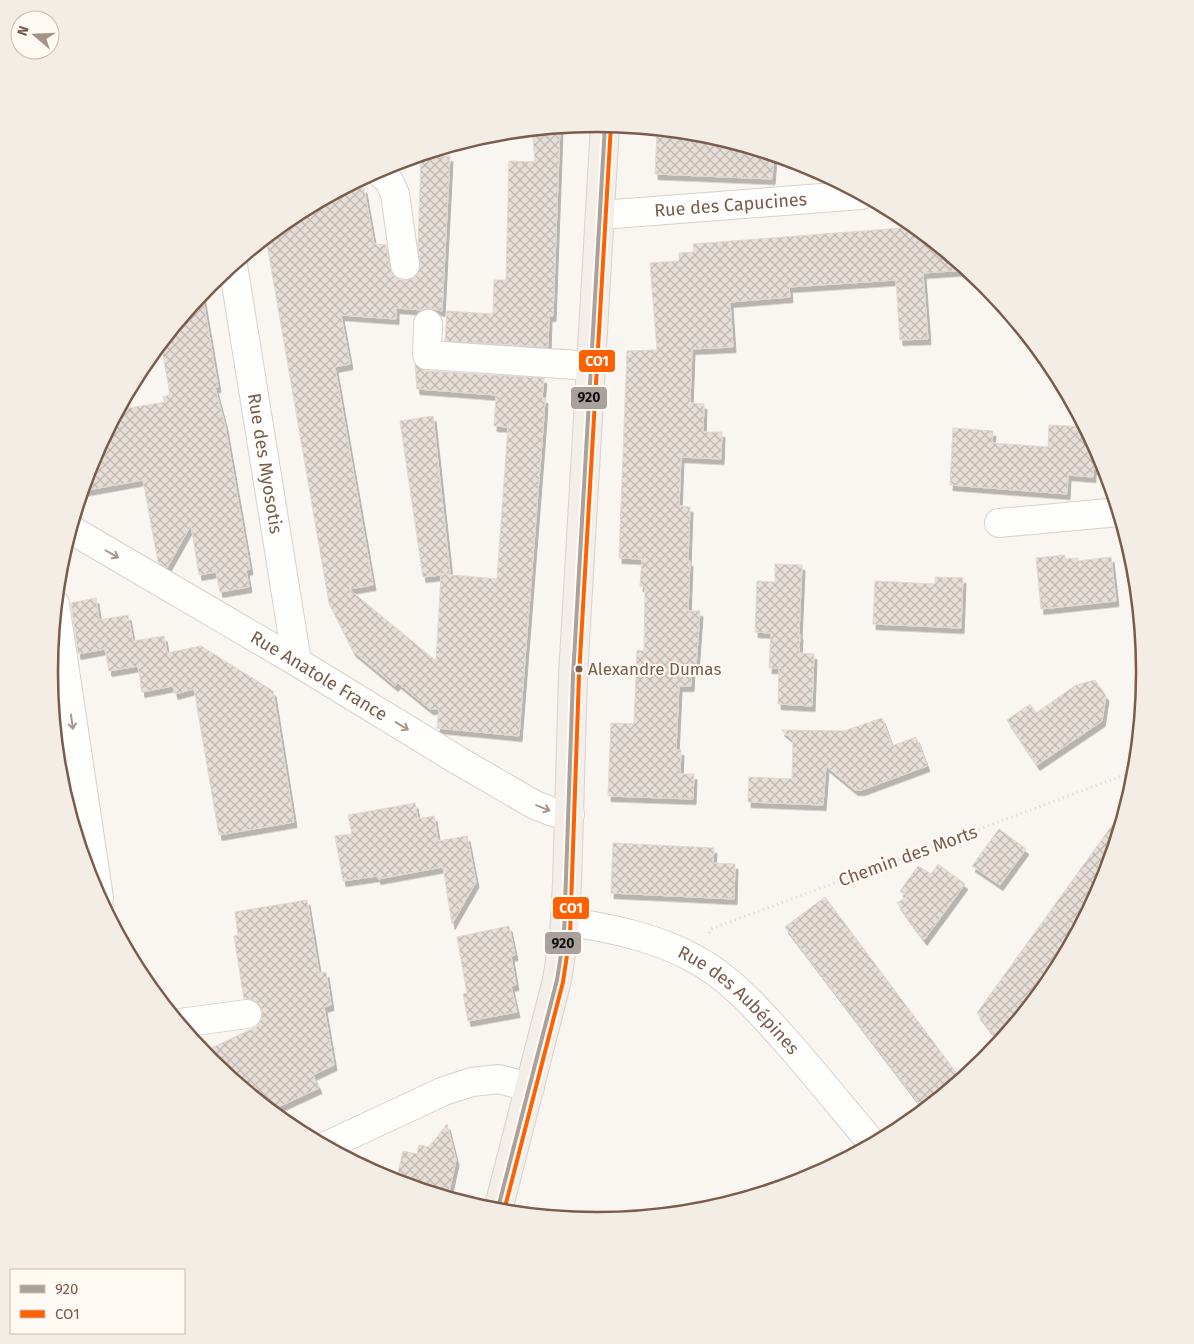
<svg xmlns="http://www.w3.org/2000/svg" width="1194" height="1344" font-family="'Fira Sans',sans-serif">
  <style>
    .building { fill: url(#building-cross-hatch); stroke: #e2d8d2; filter: url(#shadow) }
    .lines { fill: none; stroke-linecap: round; stroke-linejoin: round }
    .minor-casing { stroke: #d7d1cb; stroke-width: 30 }
    .major-casing { stroke: #dad1cc; stroke-width: 30 }
    .path { stroke: #dcd5d0; stroke-width: 3; stroke-dasharray: 1 4; stroke-linecap: butt }
    .minor { stroke: #fefefd; stroke-width: 28 }
    .major { stroke: #f3eee8; stroke-width: 28 }
    .bus-1-casing { stroke: #fffaf3; stroke-width: 8 }
    .bus-2-casing { stroke: #fffaf3; stroke-width: 8 }
    .bus-1 { stroke: #aba19c; stroke-width: 4 }
    .bus-2 { stroke: #ff6000; stroke-width: 4 }
    .oneway { stroke: #a8958b }
    .bus-dot { fill: #7a5c4d; stroke: #fffaf3; stroke-width: 2 }
    .labels { text-anchor: middle; dominant-baseline: central; stroke-width: 4; stroke-linejoin: round; paint-order: stroke }
    .bus-label { font-size: 17px; fill: #7a5c4d; stroke: #fffaf3; text-anchor: start }
    .street-label { font-size: 18px; fill: #7a5c4d; stroke: #fffaf3 }
    .rim { fill: none; stroke: #7a5c4d; stroke-width: 2.5 }
    .line-badge { stroke: #fffaf3; stroke-width: 2 }
    .badge-label { font-size: 14px; text-anchor: middle; font-weight: bold; fill: #fff }
    .pale-badge-label { font-size: 14px; text-anchor: middle; font-weight: bold; fill: #111 }
  </style>
  <defs>
    <pattern id="building-cross-hatch" width="8" height="8" patternUnits="userSpaceOnUse" patternTransform="scale(1.25)"><rect width="8" height="8" fill="#e6ded7"/><path d="M0 0l8 8M0 8l8-8" fill="none" stroke="#bfb7b1"/></pattern>
    <filter id="shadow"><feDropShadow dx="3" dy="5.5" stdDeviation="0" flood-color="#0004"/></filter>
  </defs>
  <rect width="100%" height="100%" fill="#f9f5f0"/>
  <g class="building">
    <path d="M560,127L553,316H549L548,347L445,341L447,311L493,314L494,280H506L509,161L535,162L532,130Z"/>
    <path d="M657,130L704,134L774,155L772,179L655,174Z"/>
    <path d="M450,156L442,311L429,308L423,310L396,308V319L341,315L350,364L335,367L373,585L349,589L436,661L441,575L423,577L400,421L433,416L450,573L442,574L497,579L508,427L494,426L496,395L417,389L415,364L419,368L426,371L544,378L542,398H545L544,416L519,736L437,728L439,709H430L398,683L395,686L353,651L329,603L266,238L293,216L335,193L364,188L374,244L386,245L390,267L393,275L400,280H407L414,278L419,271L420,263L418,244L421,159Z"/>
    <path d="M915,227L967,270L923,273L928,339L900,340L896,280L789,287L790,297L730,302L733,347L692,349L690,403L704,404L703,432H722L721,459L681,457L679,506L690,507L688,561H690L688,611H700L696,667L692,666L691,686H679L676,750H681L680,774H694L693,799L608,796L611,723L634,724L637,650L644,651L645,586H640L642,559L619,558L627,351L657,350L650,263L679,261V253L694,252L693,244Z"/>
    <path d="M202,293L218,387H215L225,425L250,569L246,570L249,587L220,592L216,572L199,575L191,525L167,568L158,562L143,480L82,491L91,462L118,410L165,402L163,397L170,395L161,343Z"/>
    <path d="M1049,425L1085,427L1104,462L1106,470L1093,469V477L1068,475L1067,494L950,485L953,428L993,431L992,443L1048,447Z"/>
    <path d="M1065,555V559L1078,558V561L1111,557L1116,601L1041,609L1036,558Z"/>
    <path d="M775,564L802,565L799,634H800L799,653L814,654L812,706L778,704L779,668H769L771,633L755,632L757,581L775,582Z"/>
    <path d="M935,577L963,578L961,628L873,624L875,581L935,584Z"/>
    <path d="M96,598L99,620L128,615L133,641L164,636L167,653L201,646L273,691L294,822L219,835L194,689L175,694L173,686L142,692L138,666L109,671L105,649L78,654L71,603Z"/>
    <path d="M1095,680L1106,696L1102,721L1037,765L1007,720L1030,704L1036,713L1076,685Z"/>
    <path d="M882,718L892,746L916,737L927,766L862,790H855L826,766L823,805L748,802L749,777L792,779L793,740L781,730L844,731Z"/>
    <path d="M415,803L418,819L434,816L438,841L467,836L476,882L452,924L443,867L378,879L377,876L343,881L335,836L352,834L348,815Z"/>
    <path d="M1118,817L1122,820L1103,882L1053,977L999,1042L977,1013Z"/>
    <path d="M999,829L1026,849L1000,885L972,866Z"/>
    <path d="M613,843L714,848L713,863L735,864L734,899L611,893Z"/>
    <path d="M938,864L965,884L924,940L897,903L907,896L900,891L918,866L931,874Z"/>
    <path d="M825,897L961,1079L924,1110L785,927Z"/>
    <path d="M307,900L319,973L326,972L331,1005L324,1007L334,1065L313,1075L319,1088L276,1108H269L209,1059L203,1052L256,1027L262,1019V1011L259,1004L252,999H244L234,936L238,935L235,912Z"/>
    <path d="M509,926L515,955L511,956L516,985L511,986L517,1012L468,1021L463,994L467,993L457,937Z"/>
    <path d="M447,1124L456,1160L448,1197L396,1181L403,1151L417,1154L419,1145L429,1147Z"/>
  </g>
  <g class="lines">
    <g class="minor-casing">
      <g id="minor">
        <path d="M378,171L389,181L395,194L405,265"/>
        <path id="s1" d="M601,215L861,195"/>
        <path id="s2" d="M233,265L297,662"/>
        <path d="M428,324L427,355L592,366"/>
        <path d="M999,523L1119,512"/>
        <path id="s3" d="M70,529L297,662L459,761L535,805L553,812L570,814"/>
        <path d="M55,604L99,898"/>
        <path id="s4" d="M565,921C609,928 656,937 695,959C732,979 759,1011 787,1042C816,1075 844,1110 872,1143"/>
        <path d="M180,1023L247,1014"/>
        <path d="M326,1146L444,1091L472,1082L498,1079L530,1087"/>
      </g>
    </g>
    <g class="major-casing">
      <path id="major" d="M498,1210L557,980L564,935L567,883L573,676L605,125"/>
    </g>
    <path class="path" d="M709,933L711,929L1135,771"/>
    <use href="#minor" class="minor"/>
    <use href="#major" class="major"/>
    <g class="bus-1-casing">
      <path id="bus-1" d="M498,1208L557,980L564,935L573,676L605,125"/>
    </g>
    <g class="bus-2-casing">
      <path id="bus-2" d="M504,1211L563,982L570,935L579,676L611,125"/>
    </g>
    <use href="#bus-1" class="bus-1"/>
    <use href="#bus-2" class="bus-2"/>
  </g>
  <defs><path id="oneway-shaft" d="M-6 0H5M1.5-3L5.5 0L1.5 3" fill="none" stroke-width="1.6" stroke-linecap="round" stroke-linejoin="round" transform="scale(1.25)"/></defs>
  <g class="oneway">
    <use href="#oneway-shaft" transform="translate(112 554) rotate(30)"/>
    <use href="#oneway-shaft" transform="translate(72 722) rotate(82)"/>
    <use href="#oneway-shaft" transform="translate(402 726) rotate(31)"/>
    <use href="#oneway-shaft" transform="translate(543 808) rotate(22)"/>
  </g>
  <circle class="bus-dot" cx="579" cy="669" r="4.5"/>
  <g class="labels">
    <g class="bus-label">
      <text x="588" y="669">Alexandre Dumas</text>
    </g>
    <g class="street-label">
      <text stroke="none"><textPath href="#s1" startOffset="130">Rue des Capucines</textPath></text>
      <text stroke="none"><textPath href="#s2" startOffset="201">Rue des Myosotis</textPath></text>
      <text stroke="none"><textPath href="#s3" startOffset="289">Rue Anatole France</textPath></text>
      <text transform="translate(908 856) rotate(-20)">Chemin des Morts</text>
      <text stroke="none"><textPath href="#s4" startOffset="196">Rue des Aubépines</textPath></text>
    </g>
  </g>
  <path d="M0 0H1194V1344H0ZM597 132H597A539 539 0 0 1 1136 671V673A539 539 0 0 1 597 1212H597A539 539 0 0 1 58 673V671A539 539 0 0 1 597 132Z" fill="#f4ede6" fill-rule="evenodd"/>
  <path class="rim" d="M597 132H597A539 539 0 0 1 1136 671V673A539 539 0 0 1 597 1212H597A539 539 0 0 1 58 673V671A539 539 0 0 1 597 132Z"/>
  <g class="line-badge">
    <rect x="578" y="349" width="38" height="24" rx="5" fill="#ff6000"/>
    <rect x="570" y="386" width="38" height="24" rx="5" fill="#aba19c"/>
    <rect x="552" y="896" width="38" height="24" rx="5" fill="#ff6000"/>
    <rect x="544" y="931" width="38" height="24" rx="5" fill="#aba19c"/>
  </g>
  <g class="badge-label">
    <text x="597" y="366">CO1</text>
    <text x="571" y="913">CO1</text>
  </g>
  <g class="pale-badge-label">
    <text x="589" y="402">920</text>
    <text x="563" y="948">920</text>
  </g>
  <rect x="10" y="1269" width="175" height="65" fill="#fffaf3" stroke="#cabbb1"/>
  <rect x="20" y="1285" width="25" height="8" fill="#aba19c" stroke="#cabbb1"/>
  <text x="55" y="1294" font-size="15" fill="#7a5c4d">920</text>
  <rect x="20" y="1310" width="25" height="8" fill="#ff6000" stroke="#cabbb1"/>
  <text x="55" y="1319" font-size="15" fill="#7a5c4d">CO1</text>
  <g transform="translate(35 35) rotate(289)"><circle r="24" fill="#fffaf3" stroke="#cabbb1"/>
  <path d="M0-4L9 19L0 12L-9 19Z" fill="#a69286"/>
  <text y="-8" font-size="14" font-weight="bold" text-anchor="middle" fill="#7a5c4d">N</text>
  </g>
</svg>
